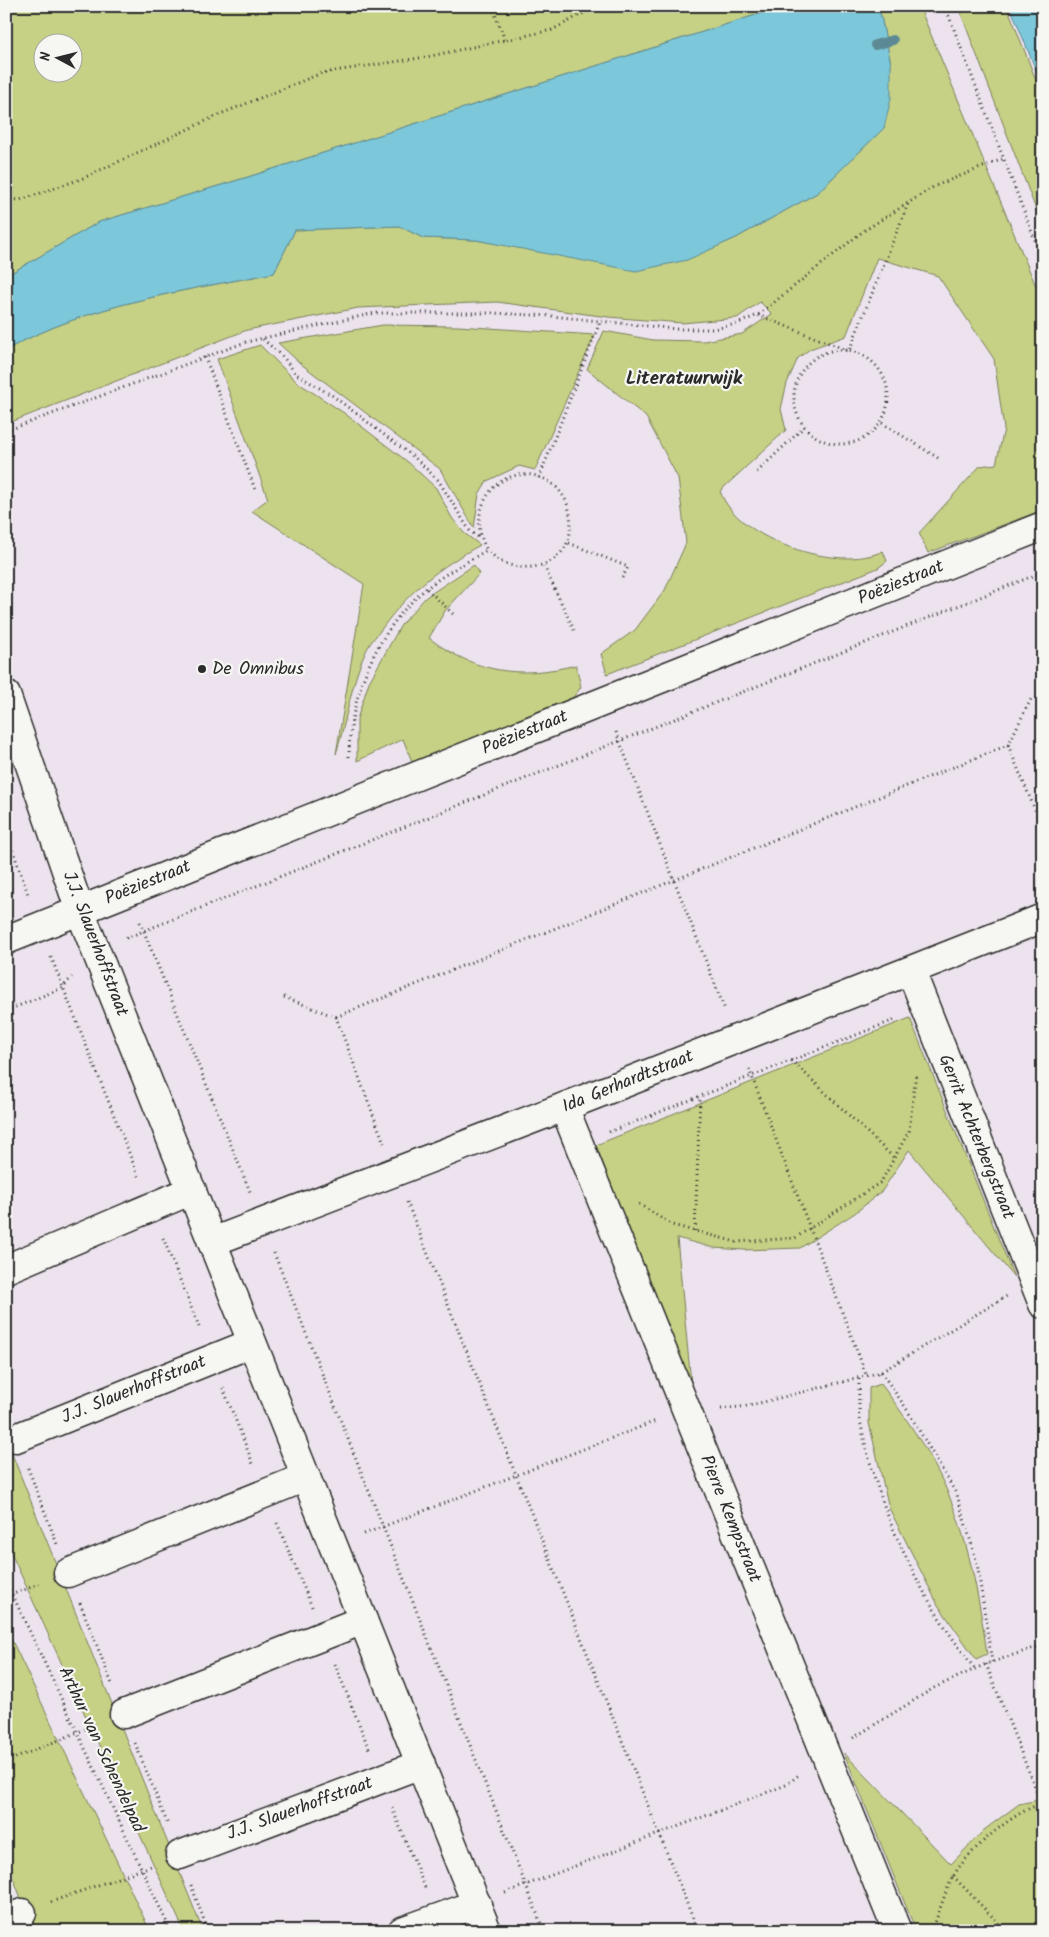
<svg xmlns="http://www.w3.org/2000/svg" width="1049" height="1937" font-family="Kalam,sans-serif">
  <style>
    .green { fill: #c6d185; stroke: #787e58; fill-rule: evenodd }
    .water { fill: #7cc8da; stroke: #5c8994 }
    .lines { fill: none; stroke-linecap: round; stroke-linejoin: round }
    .stream { stroke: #5c8994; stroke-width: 10 }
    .pedestrian-casing { stroke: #2b2b2b; stroke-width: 31 }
    .minor-casing { stroke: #2b2b2b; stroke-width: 31 }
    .path { stroke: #2b2b2b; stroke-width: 3; stroke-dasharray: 1 4; stroke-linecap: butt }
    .pedestrian { stroke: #f6f6f2; stroke-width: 28 }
    .minor { stroke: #f6f6f2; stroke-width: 28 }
    .poi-dot { fill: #2b2b2b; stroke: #f6f6f2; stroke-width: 2 }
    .labels { text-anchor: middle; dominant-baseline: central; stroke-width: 4.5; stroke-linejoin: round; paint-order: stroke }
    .street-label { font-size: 18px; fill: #2b2b2b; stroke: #f6f6f2 }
    .poi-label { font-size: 18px; fill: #2b2b2b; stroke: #f6f6f2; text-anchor: start }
    .neighbourhood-label { font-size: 19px; font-weight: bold; fill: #2b2b2b; stroke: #f6f6f2 }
  </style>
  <rect width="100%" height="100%" fill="#ede3ee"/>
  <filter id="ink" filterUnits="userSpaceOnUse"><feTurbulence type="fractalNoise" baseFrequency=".02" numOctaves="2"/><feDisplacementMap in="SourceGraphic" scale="10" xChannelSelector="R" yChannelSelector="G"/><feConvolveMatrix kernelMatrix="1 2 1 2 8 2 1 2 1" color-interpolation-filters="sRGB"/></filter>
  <g filter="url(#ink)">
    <g class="green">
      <path d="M6,6H784L248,177L99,222L6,276ZM42,42H72V72H42Z"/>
      <path d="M876,6H919L1043,303V510L928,553L919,533L980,466L996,464L1004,429L994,359L938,276L877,258L846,336L810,349L798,358L787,383L781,409L786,430L720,491C737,540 838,573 883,551L887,561L878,568L607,674L601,654L635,630L665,590L686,543L678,478L646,417L587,369L604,331L653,340L704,341L742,334L772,314L760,302L737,318L682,323L608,317L497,302L358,308L247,330L6,424V350C88,304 183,291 274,273L295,230L399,226L423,238L476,240L552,253L711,249L736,238L817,193L884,128L891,64L880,12Z"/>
      <path d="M958,6H1007L1043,98V228Z"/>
      <path d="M383,325L458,326L595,335L535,470L519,466L487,481L479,494L474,528L440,469L301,364L278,343Z"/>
      <path d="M260,345L297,382L344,413L408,462L436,488L452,518L464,533L480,545C440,567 411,589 383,627C378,634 371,641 367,649C351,681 347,720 336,754L364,584L252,511L268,499L217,359Z"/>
      <path d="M474,565L479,574L445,611L429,638C476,673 519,679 576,665L581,687L569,703L413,764L403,739L357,761V719L369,682L401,625L426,597Z"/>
      <path d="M910,1018L1014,1277L909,1150L882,1191L855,1213L800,1248L744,1250L714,1248L677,1238L693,1404L596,1145Z"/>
      <path d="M881,1384C904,1415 927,1448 944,1484C968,1537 979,1596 987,1654L976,1659L938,1605L889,1508L869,1423V1388Z"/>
      <path d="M6,1439L203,1931H184L6,1542Z"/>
      <path d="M6,1628L150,1931H34L6,1860Z"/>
      <path d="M844,1753L951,1864L984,1830L1019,1804L1043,1799V1931H916Z"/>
    </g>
    <g class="water">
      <path d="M784,6H876L880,12L891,64V98L884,128L817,193L736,238L687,260L636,271L476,240L423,238L399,226L295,230L274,273C183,291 88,304 6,350V276L99,222L248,177Z"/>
      <path d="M1010,6H1043V88Z"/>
    </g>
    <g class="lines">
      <path class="stream" d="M875,45L893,40"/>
      <g class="pedestrian-casing">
        <g id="pedestrian">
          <path d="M6,1269L192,1190"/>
          <path d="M16,1438L252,1343"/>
          <path d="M68,1573L306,1477"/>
          <path d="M124,1714L363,1620"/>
          <path d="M180,1855L421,1764"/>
          <path d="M6,1919L22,1913"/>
          <path d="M402,1931L477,1904"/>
        </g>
      </g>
      <g class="minor-casing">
        <g id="minor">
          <path d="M6,695L80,911L487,1931"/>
          <path d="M6,940L1043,526"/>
          <path d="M911,971L1043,1304"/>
          <path d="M564,1107L897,1931"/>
          <path d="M212,1242L564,1107L1043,918"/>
        </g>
      </g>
      <g class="path">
        <path d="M492,6L505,40"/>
        <path d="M945,6L1043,261"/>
        <path d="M6,199L20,200L81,179L223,113L322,73L426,57L552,30L597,6"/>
        <path d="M758,315L849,351L908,204"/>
        <path d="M263,339L284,358L296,374L333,396L415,458L438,480L470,531L481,539"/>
        <circle cx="841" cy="397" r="47"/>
        <path d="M205,357L256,492"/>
        <path d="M882,423L938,458"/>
        <path d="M6,431L246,342L375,313H494L551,316L677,329H714L736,324L758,315L862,232L935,186L1003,159"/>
        <path d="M757,472L804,427"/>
        <path d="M539,478L600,322"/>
        <path d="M569,543L628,567L621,580"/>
        <path d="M544,566L574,630"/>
        <path d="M427,589L453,614"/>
        <path d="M616,732L725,1010"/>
        <path d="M1008,745L1043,829"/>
        <path d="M349,757C349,693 380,623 432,584C449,571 469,561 487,550C480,538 477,524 481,510C498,452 578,469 570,532C566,564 530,575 502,562C497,560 492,554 487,550"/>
        <path d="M6,831L29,897"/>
        <path d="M140,922L251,1194"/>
        <path d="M126,938L1043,572"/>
        <path d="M51,957L139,1178"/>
        <path d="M284,997L336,1017L384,1143"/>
        <path d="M6,1011L62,988L72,977"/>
        <path d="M336,1017L1008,745L1031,699"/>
        <path d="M791,1060L894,1158"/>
        <path d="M749,1069L867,1377"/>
        <path d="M609,1132L897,1019"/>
        <path d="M407,1202L698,1931"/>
        <path d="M639,1204L672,1225L736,1242L795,1238L881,1182L909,1131L916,1073"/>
        <path d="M695,1231L700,1097"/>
        <path d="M163,1238L200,1329"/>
        <path d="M274,1253L544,1931"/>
        <path d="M881,1372L906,1408L957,1495L977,1563L992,1662"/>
        <path d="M859,1379C859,1394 858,1410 861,1425C879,1513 920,1598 975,1669"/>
        <path d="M223,1388L253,1464"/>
        <path d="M721,1409L748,1406L881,1372L1007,1296"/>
        <path d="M28,1468L57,1544"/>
        <path d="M277,1523L312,1607"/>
        <path d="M364,1534L656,1421"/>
        <path d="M6,1581L171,1931"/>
        <path d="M6,1597L39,1584"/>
        <path d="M80,1603L112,1684"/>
        <path d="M335,1664L369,1749"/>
        <path d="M986,1664L1042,1805"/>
        <path d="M853,1738L934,1688L986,1664L1043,1645"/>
        <path d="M135,1743L168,1825"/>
        <path d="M6,1762L95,1725"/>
        <path d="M392,1808L425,1888"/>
        <path d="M6,1874L10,1884"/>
        <path d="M953,1876L1006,1931"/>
        <path d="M191,1885L208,1931"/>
        <path d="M505,1893L786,1785L800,1774"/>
        <path d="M51,1902L151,1866"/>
        <path d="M932,1931C939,1913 944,1894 953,1877C965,1853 1017,1808 1043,1804"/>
      </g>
      <use href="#pedestrian" class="pedestrian"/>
      <use href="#minor" class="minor"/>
    </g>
  </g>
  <circle class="poi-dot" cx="202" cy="669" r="5"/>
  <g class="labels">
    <g class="street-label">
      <text transform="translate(901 583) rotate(-22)">Poëziestraat</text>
      <text transform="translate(525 733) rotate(-22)">Poëziestraat</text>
      <text transform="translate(148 883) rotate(-22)">Poëziestraat</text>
      <text transform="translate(95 944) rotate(69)">J.J. Slauerhoffstraat</text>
      <text transform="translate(628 1082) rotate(-22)">Ida Gerhardtstraat</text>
      <text transform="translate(976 1137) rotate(68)">Gerrit Achterbergstraat</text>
      <text transform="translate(134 1390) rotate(-22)">J.J. Slauerhoffstraat</text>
      <text transform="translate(730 1519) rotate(68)">Pierre Kempstraat</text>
      <text transform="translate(101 1750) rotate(65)">Arthur van Schendelpad</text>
      <text transform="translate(300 1809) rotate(-20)">J.J. Slauerhoffstraat</text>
    </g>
    <g class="poi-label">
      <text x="212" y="669">De Omnibus</text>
    </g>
    <g class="neighbourhood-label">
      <text x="684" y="379">Literatuurwijk</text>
    </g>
  </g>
  <rect width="1049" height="1937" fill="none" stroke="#f6f6f2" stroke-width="25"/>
  <rect x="12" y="12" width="1024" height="1912" fill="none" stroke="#2b2b2b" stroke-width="2" filter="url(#ink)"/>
  <g transform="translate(58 58) rotate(277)"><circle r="24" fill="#f6f6f2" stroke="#a5a5a2"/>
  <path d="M0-4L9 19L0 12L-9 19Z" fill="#2b2b2b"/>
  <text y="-8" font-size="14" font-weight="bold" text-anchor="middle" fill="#2b2b2b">N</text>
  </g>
</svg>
